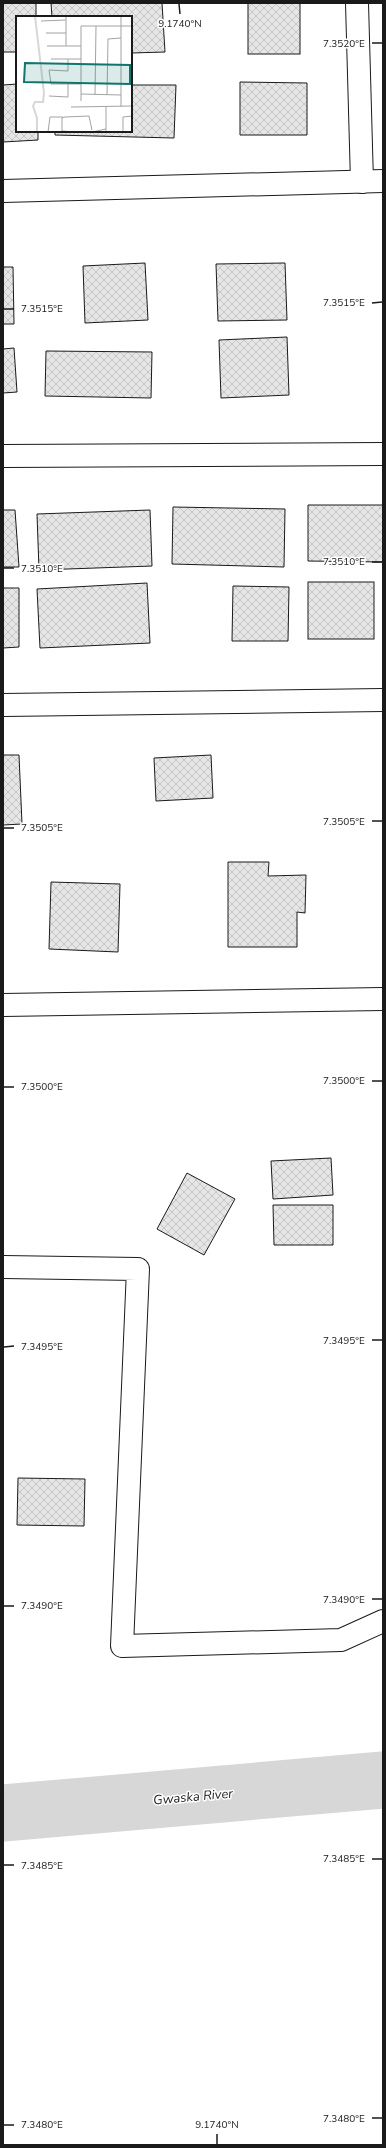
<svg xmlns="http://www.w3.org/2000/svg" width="386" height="2148" font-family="'Nunito Sans',sans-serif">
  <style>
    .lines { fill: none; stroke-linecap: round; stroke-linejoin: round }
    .river { stroke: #d7d7d7; stroke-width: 57 }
    .building { fill: url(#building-cross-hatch); stroke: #1a1a1a }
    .street-casing { stroke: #1a1a1a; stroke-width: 24 }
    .street { stroke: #fff; stroke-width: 22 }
    .ticks { fill: none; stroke: #1a1a1a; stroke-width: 1.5 }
    .labels { text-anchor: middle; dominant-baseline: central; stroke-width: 3; stroke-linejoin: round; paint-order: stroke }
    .water-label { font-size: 13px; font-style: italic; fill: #1a1a1a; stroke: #fff }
    .inset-river { fill: none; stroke: #d7d7d7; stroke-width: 2 }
    .inset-road { fill: none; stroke: #a3a3a3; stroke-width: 1 }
    .view { fill: #0f766e; fill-opacity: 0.15; stroke: #0f766e; stroke-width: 2 }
    .inset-edge { fill: none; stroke: #1a1a1a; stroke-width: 2 }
    .ticks-label { font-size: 10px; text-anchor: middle; fill: #1a1a1a; stroke: #fff; stroke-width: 3; stroke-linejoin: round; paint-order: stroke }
  </style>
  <defs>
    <pattern id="building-cross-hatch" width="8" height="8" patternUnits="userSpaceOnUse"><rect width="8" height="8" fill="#e6e6e6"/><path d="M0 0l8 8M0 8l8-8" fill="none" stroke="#c5c5c5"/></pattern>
  </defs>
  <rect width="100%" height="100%" fill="#fff"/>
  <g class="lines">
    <path class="river" d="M3,1813L383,1780"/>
  </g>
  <g class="building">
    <path d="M3,3H36V17H17V52H3Z"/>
    <path d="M51,3H162L165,52L131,53V17H52Z"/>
    <rect x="248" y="3" width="52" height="51"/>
    <path d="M240,82L307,83V135H240Z"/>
    <path d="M17,84V131H38V140L3,142V85Z"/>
    <path d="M131,85H176L174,138L55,135V131H131Z"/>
    <path d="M145,263L148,320L85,323L83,266Z"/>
    <path d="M285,263L287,320L218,321L216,264Z"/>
    <path d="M3,267H13L14,324H3Z"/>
    <path d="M287,337L289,395L221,398L219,340Z"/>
    <path d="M14,348L17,392L3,393V349Z"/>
    <path d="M46,351L152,352L151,398L45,396Z"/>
    <path d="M308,505H383V562L308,561Z"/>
    <path d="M173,507L285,509L284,567L172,564Z"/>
    <path d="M3,510H15L19,567H3Z"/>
    <path d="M150,510L152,566L39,570L37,514Z"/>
    <rect x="308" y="582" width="66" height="57"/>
    <path d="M147,583L150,643L40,648L37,589Z"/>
    <path d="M233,586L289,587L288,641H232Z"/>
    <path d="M3,588H19V647L3,648Z"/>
    <path d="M3,755H19L22,824L3,825Z"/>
    <path d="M211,755L213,798L156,801L154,758Z"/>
    <path d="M228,862H269L268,876L306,875L305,913L297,912V947H228Z"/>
    <path d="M51,882L120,884L118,952L49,949Z"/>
    <path d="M331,1158L333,1195L273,1199L271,1161Z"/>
    <path d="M187,1173L235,1199L204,1255L157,1229Z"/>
    <path d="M273,1205H333V1245H274Z"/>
    <path d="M18,1478L85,1479L84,1526L17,1525Z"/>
  </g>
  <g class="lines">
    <g class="street-casing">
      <g id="street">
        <path d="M357,3L362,182"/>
        <path d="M3,191L383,181"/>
        <path d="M3,456L383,454"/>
        <path d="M3,705L383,700"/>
        <path d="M3,1005L383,999"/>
        <path d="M3,1267L138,1269L122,1646L341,1640L383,1621"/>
      </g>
    </g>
    <use href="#street" class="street"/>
  </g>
  <path class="ticks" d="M179,4L180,14M372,43H382M372,303L382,302M4,309H14M372,562H382M4,568H14M372,821H382M4,828H14M372,1081H382M4,1087H14M372,1340H382M4,1347L14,1346M372,1599H382M4,1606H14M372,1859H382M4,1865H14M372,2118H382M4,2125H14M217,2134V2144"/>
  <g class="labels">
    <g class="water-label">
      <text transform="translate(193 1797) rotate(-5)">Gwaska River</text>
    </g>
  </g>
  <g transform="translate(16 16)">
    <rect width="116" height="116" fill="#fff"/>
    <path class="inset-river" d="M19,0L28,77L27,86H19L17,90L21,102V116"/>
    <path class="inset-road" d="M105,0V91M25,5L50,4M30,17H50M31,30H65M50,30V0M35,43H65M52,43V55L33,54L35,68H65M65,78L105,79M79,79L80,10M91,79L92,23L105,22M33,80L52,81V68M65,85V10H116M55,91L116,90M90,91V116M46,115L60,116M32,116L34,101H47M46,116V102L49,101L73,100L76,114M76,116L90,113M107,116V101L116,100"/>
    <path class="view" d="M9,47L114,49V68L8,66Z"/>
    <rect width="116" height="116" class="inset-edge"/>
  </g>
  <g class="ticks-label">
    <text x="180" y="27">9.1740°N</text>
    <text x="344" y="47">7.3520°E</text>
    <text x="344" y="306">7.3515°E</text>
    <text x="42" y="312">7.3515°E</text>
    <text x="344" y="565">7.3510°E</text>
    <text x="42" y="572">7.3510°E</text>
    <text x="344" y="825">7.3505°E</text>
    <text x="42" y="831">7.3505°E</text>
    <text x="344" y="1084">7.3500°E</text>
    <text x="42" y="1090">7.3500°E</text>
    <text x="344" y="1344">7.3495°E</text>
    <text x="42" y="1350">7.3495°E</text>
    <text x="344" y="1603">7.3490°E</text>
    <text x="42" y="1609">7.3490°E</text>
    <text x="344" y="1862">7.3485°E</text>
    <text x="42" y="1869">7.3485°E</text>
    <text x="344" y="2122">7.3480°E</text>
    <text x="217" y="2128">9.1740°N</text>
    <text x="42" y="2128">7.3480°E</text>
  </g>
  <rect width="386" height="2148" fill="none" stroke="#1a1a1a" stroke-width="8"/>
</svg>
